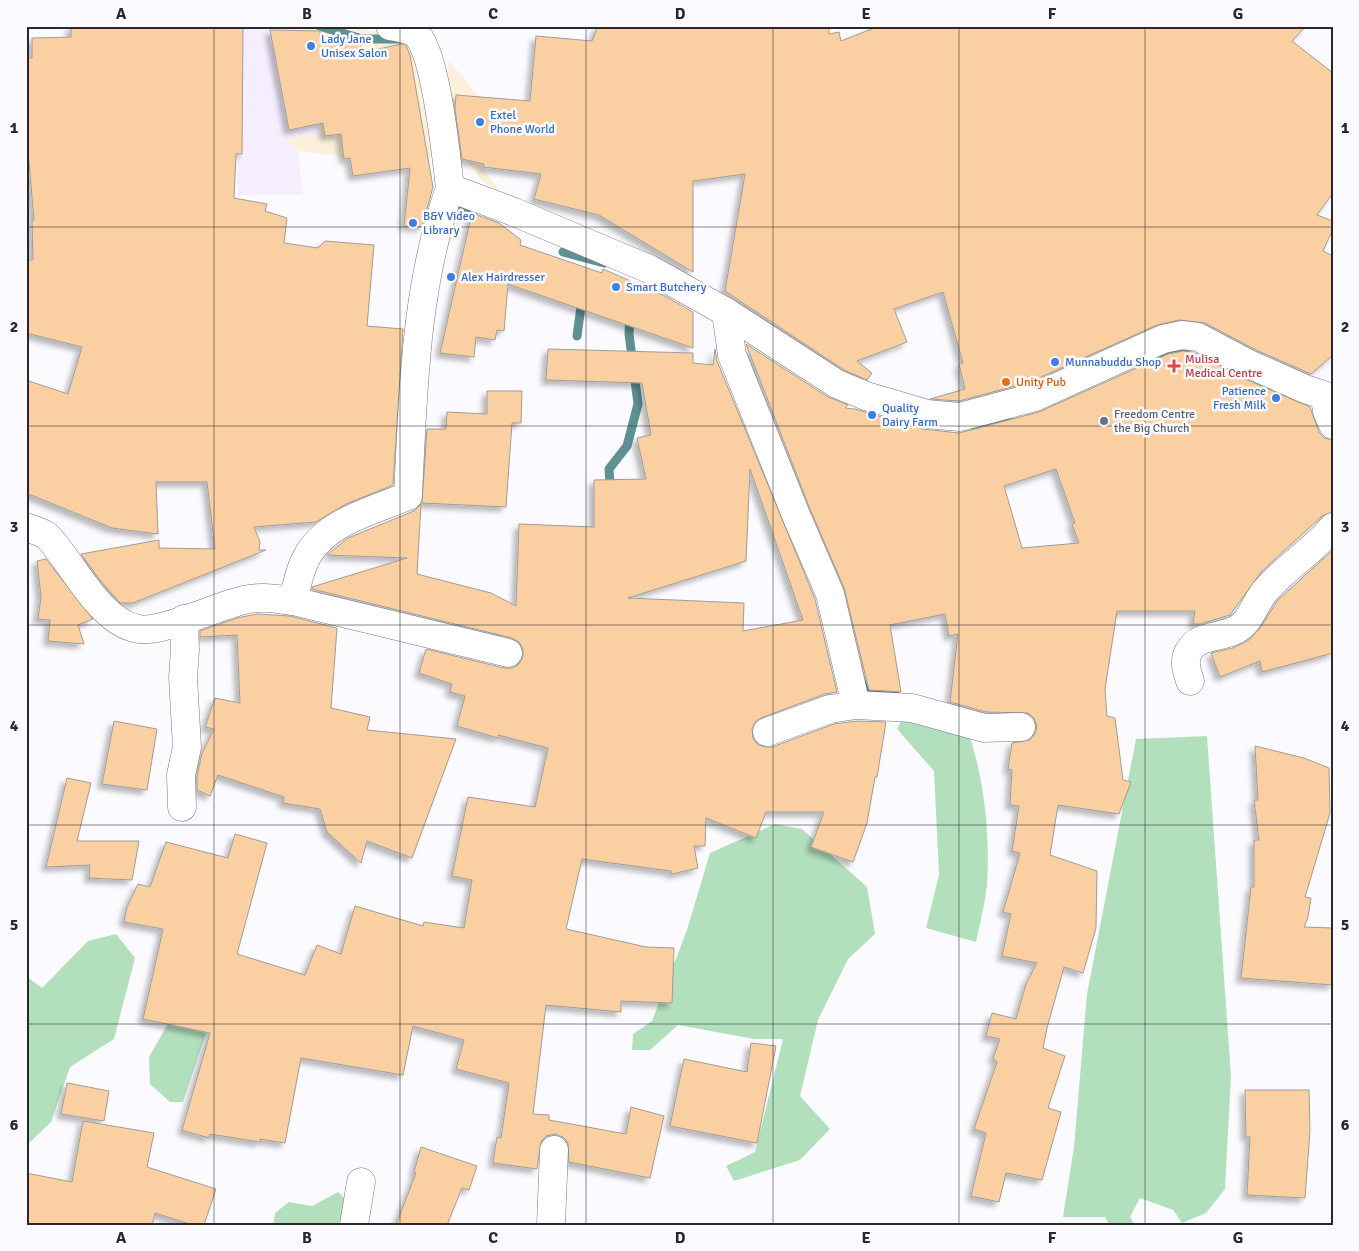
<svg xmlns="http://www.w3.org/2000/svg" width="1359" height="1251" font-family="Signika,sans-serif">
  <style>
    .commercial { fill: #faf0db }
    .education { fill: #f4eeff }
    .green { fill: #b2e0bd }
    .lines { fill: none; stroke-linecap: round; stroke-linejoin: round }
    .stream { stroke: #5d9194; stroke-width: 9 }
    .building { fill: #fad0a3; stroke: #a19c97; fill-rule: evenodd; filter: url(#shadow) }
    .minor-casing { stroke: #77777d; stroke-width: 29 }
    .minor { stroke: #fff; stroke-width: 28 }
    .grid { fill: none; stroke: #29292c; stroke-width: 1; stroke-opacity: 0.55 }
    .shop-dot { fill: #3f7fe0; stroke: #fbfbff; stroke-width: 2 }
    .health-dot { fill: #e0444e; stroke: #fbfbff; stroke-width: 2 }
    .food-dot { fill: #e8710a; stroke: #fbfbff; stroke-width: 2 }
    .worship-dot { fill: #6b7280; stroke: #fbfbff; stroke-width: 2 }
    .labels { text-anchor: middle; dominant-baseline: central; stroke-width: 5; stroke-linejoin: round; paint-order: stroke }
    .shop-label { font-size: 12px; fill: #366cbe; stroke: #fbfbff; text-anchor: start }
    .health-label { font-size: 12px; fill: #be3a42; stroke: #fbfbff; text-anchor: start }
    .food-label { font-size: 12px; fill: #c56008; stroke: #fbfbff; text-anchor: start }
    .worship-label { font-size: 12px; fill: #5b616d; stroke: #fbfbff; text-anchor: start }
    .neatline { fill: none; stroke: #29292c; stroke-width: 2 }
    .grid-label { font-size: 16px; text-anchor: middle; font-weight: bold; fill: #29292c }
  </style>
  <defs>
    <filter id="shadow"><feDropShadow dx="-4.5" dy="4.5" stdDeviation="2.5" flood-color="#0004"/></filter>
  </defs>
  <rect width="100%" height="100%" fill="#fbfbff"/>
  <g class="commercial">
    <path d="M292,26H336L411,36L426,90L434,156L412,165L298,151L284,139L319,133Z"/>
    <path d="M449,61L482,100L453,130L504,196L483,182L462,154L453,130L445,100Z"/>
    <path d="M470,205L440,263L450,215L459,206Z"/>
  </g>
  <path class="education" d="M234,26H292L320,133L284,139L298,151L303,195H238L237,157L158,160Z"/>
  <g class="green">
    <path d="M904,715L970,737C985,785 990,835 987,885C985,904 980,923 976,942L926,928L939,875L934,771L897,729Z"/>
    <path d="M1207,736L1231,1076L1225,1189L1206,1213L1182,1223L1173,1210L1140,1198L1130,1217L1135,1225H1109L1105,1217H1063L1074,1147L1087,994L1136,739Z"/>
    <path d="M775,824L802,829L867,887L875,934L848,959L818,1020L800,1096L830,1129L800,1160L734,1181L726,1166L755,1152L783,1039H754L678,1025L650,1050H632L633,1034L652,1021L687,930L710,853Z"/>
    <path d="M116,934L135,958L114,1039L70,1067L51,1122L26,1146V976L42,988L88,941Z"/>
    <path d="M177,1008L214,1009L183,1102H170L150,1084L149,1057Z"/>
    <path d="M338,1192L345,1198L342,1225H273L275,1213L289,1202L312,1206Z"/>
  </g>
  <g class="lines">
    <g class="stream">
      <path d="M319,26L362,39H402"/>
      <path d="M452,219L457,210L479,209"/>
      <path d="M563,252L604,263"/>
      <path d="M577,336L582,299"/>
      <path d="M1140,364L1187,348"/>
      <path d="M972,438C975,422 995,422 1008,420"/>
      <path d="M610,483L609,469L627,446L638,404L629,334L630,315"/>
      <path d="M862,683L864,691L895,692"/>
    </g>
  </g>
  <g class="building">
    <path d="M71,26H243L242,154H236L234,198L267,204L265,211L287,218L284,243L318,248L325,241L374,245L367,326L403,329L393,485L346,504L316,522L254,527L260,542L259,550H266L133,603H120L100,580L81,554L159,540V548L215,549L207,482H156L158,534L112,528L26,493V380L68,394L82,347L26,333V260H33L32,220H34L26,128V58H32V38L71,37Z"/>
    <path d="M598,26H829V34L839,32L841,41L879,26H1306L1292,41L1333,73V193L1317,215L1333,221V229L1323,251L1333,256V355L1311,374L1256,350L1205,323L1179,320L1157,325L1030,382L959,401L930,399L965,389L959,364L963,363L943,292L894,309L907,342L857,361L872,373L867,380L844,370L725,291L745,174L693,181V272L599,215L534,199L541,174L483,167L484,164L462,159L455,109L456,95L530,101L536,36L592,41Z"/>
    <path d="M270,30L320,31V39L351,40V43L361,44V53L401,44L406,46L410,55L433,187L422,227L404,226L410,168L353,176L350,158L344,159L341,134L325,136L323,123L289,130Z"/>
    <path d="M472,213L499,223L521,240L520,245L602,273L603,269L665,296L693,312V348L508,284L504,331L497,330L495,340L476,337L474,357L440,353Z"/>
    <path d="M746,344L828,397L848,405L845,408L855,409L923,429L959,433L1039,412L1168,354L1183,351L1193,352L1243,378L1310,407L1319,432L1324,438L1333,440V512L1322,516L1262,571L1230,615L1200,624H1193L1195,611H1117L1105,689L1107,716L1115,718L1123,780L1131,782L1119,814L1058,805L1050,855L1097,871L1096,928L1083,973L1064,967L1047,1028L1043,1048L1065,1056L1048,1108L1061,1112L1042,1180L1006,1173L999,1202L971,1196L986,1133L974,1129L997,1062L993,1058L1000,1039L986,1036L992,1013L1016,1019L1026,984L1037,963L1002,956L1011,914L1003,912L1020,853L1012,851L1019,806L1010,805L1012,770L1008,769L1012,743L1030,740L1035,734L1037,726L1034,718L1028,713L986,712L950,702L958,634L949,636L945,614L890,625L901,692L869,690L844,588L810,509ZM1056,469L1075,523L1072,524L1079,543L1022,548L1004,486Z"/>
    <path d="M548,349L693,353V363L713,365L715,349L717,361L815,599L837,692L825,694L761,718L755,722L752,729L753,738L757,744L765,747H772L834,724L857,721L886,722L877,777H875L867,823L853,862L811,847L824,812H766L756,838L706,818L705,846H694L698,868L672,874L671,871L582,859L566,929L646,947L674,948L672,1003L621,1001V1012L546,1005L533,1114L549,1115V1120L626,1134L631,1107L664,1116L650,1178L569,1162L568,1143L563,1137L555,1134L546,1136L541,1142L537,1169L493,1163L497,1137L501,1138L509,1083L456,1069L464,1040L413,1026L403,1075L301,1058L285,1143L260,1139V1142L210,1134L209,1138L182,1130L210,1033L143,1019L163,929L124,922L127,907L138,884L150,887L166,842L228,858L235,834L267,843L237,954L305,975L317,945L341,954L355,906L423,926L424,922L464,928L472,880L452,876L468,797L535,807L548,748L498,735V738L457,726L465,696L450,692L452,684L419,673L426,649L504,668H513L519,664L523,657V649L519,642L512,638L312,589V587L407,558L327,555L348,538L414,511L421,504L417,574L491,593L516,606L519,524L594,527V480L646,479L637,438L651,435L642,383L546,380ZM750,469L803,620L743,631L744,603L628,598L746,561Z"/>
    <path d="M487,391H522L521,423H512L506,507L422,503L427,429H446L447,412L487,414Z"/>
    <path d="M1333,550V653L1262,672L1260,661L1220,677L1211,653L1233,648L1249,640L1260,628L1278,600Z"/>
    <path d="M46,559L93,619L78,625L84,644L48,641L50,620L38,619L41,597L37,561Z"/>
    <path d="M257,614L290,616L337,628L331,708L370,717L367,730L456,739L412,858L367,841L361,863L327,832L320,809L283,803L284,797L218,775L210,796L197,790V776L202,753L214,729L205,727L215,698L240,703L237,635L200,637V631L237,618Z"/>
    <path d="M114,721L157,729L147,790L102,784Z"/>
    <path d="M1255,746L1304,758L1329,768L1330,813L1305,897L1311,898L1308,917L1304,927L1333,928V985L1241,978L1251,887H1254V840H1259L1254,800H1258Z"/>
    <path d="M67,778L91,783L77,841H139L132,880L89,878L90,865L46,867Z"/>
    <path d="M751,1043L776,1046L757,1143L670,1126L684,1059L747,1072Z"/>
    <path d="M67,1083L109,1091L104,1121L61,1114Z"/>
    <path d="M1245,1090H1309L1310,1131L1305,1198L1247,1195L1250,1137H1246Z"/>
    <path d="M83,1121L154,1133L147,1167L216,1189L204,1225H193L155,1213L152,1225H26V1173L72,1182Z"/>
    <path d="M421,1147L477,1166L469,1190L462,1188L447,1225H396L416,1173L414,1172Z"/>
  </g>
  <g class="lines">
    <g class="minor-casing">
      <g id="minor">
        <path d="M390,26C399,28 412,29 418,36C437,60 446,156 450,188L514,212L649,269L726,312L837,384L866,396L927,414L960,417L1035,397L1163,339L1182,335L1198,337L1249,364L1305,389L1333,398"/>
        <path d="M726,312L732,355L796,515L830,594L856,705"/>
        <path d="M1325,397L1327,411L1333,425"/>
        <path d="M26,527C33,530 42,532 47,536C72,561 99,623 139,629C162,633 217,606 244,600C261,596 276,599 293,601C297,585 300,567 309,553C329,521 374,510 408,496C413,393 415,287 450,188"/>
        <path d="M293,601L508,653"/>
        <path d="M1190,681C1187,671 1183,661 1189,651C1198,635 1218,638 1233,631C1251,624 1254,603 1266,590C1286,567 1313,551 1333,527"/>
        <path d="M767,732L830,709L856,705L912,708L984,728L1021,727"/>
        <path d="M182,807L181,775L187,747L183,677L185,650L184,619"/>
        <path d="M354,1225L361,1182"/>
        <path d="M551,1225L554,1150"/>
      </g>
    </g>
    <use href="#minor" class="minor"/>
  </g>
  <path class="grid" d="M214,26V1225M400,26V1225M586,26V1225M773,26V1225M959,26V1225M1145,26V1225M26,227H1333M26,426H1333M26,625H1333M26,825H1333M26,1024H1333"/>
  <g class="shop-dot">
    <circle cx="311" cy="46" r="5"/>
    <circle cx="480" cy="122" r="5"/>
    <circle cx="413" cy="223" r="5"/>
    <circle cx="451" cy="277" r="5"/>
    <circle cx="616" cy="287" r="5"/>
    <circle cx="1055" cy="362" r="5"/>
    <circle cx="1276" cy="398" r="5"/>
    <circle cx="872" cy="415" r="5"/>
  </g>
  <path class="health-dot" d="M1171.5 358.5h5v5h5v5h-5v5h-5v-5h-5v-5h5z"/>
  <circle class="food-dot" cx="1006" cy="382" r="5"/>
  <circle class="worship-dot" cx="1104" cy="421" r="5"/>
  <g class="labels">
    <g class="shop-label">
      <text x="321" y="39">Lady Jane<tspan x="321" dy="14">Unisex Salon</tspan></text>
      <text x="490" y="115">Extel<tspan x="490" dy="14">Phone World</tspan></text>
      <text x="423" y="216">B&amp;Y Video<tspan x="423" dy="14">Library</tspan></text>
      <text x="461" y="277">Alex Hairdresser</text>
      <text x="626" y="287">Smart Butchery</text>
      <text x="1065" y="362">Munnabuddu Shop</text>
      <text x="1266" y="391" text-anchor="end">Patience<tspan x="1266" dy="14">Fresh Milk</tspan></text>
      <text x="882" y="408">Quality<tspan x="882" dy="14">Dairy Farm</tspan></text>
    </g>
    <g class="health-label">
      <text x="1185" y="359">Mulisa<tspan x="1185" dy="14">Medical Centre</tspan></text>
    </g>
    <g class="food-label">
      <text x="1016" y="382">Unity Pub</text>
    </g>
    <g class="worship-label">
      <text x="1114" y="414">Freedom Centre<tspan x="1114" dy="14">the Big Church</tspan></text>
    </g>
  </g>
  <rect width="1359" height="1251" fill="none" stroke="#fbfbff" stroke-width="55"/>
  <rect x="28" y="28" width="1304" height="1196" class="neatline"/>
  <g class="grid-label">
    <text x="121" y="19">A</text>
    <text x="307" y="19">B</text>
    <text x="493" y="19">C</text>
    <text x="680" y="19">D</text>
    <text x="866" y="19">E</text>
    <text x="1052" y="19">F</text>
    <text x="1238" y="19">G</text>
    <text x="14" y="133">1</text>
    <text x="1345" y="133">1</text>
    <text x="14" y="332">2</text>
    <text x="1345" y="332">2</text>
    <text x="14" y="532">3</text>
    <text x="1345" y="532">3</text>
    <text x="14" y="731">4</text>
    <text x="1345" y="731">4</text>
    <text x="14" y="930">5</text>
    <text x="1345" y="930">5</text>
    <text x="14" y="1130">6</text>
    <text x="1345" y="1130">6</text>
    <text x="121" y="1243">A</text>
    <text x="307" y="1243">B</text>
    <text x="493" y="1243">C</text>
    <text x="680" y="1243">D</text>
    <text x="866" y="1243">E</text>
    <text x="1052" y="1243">F</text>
    <text x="1238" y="1243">G</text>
  </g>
</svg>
